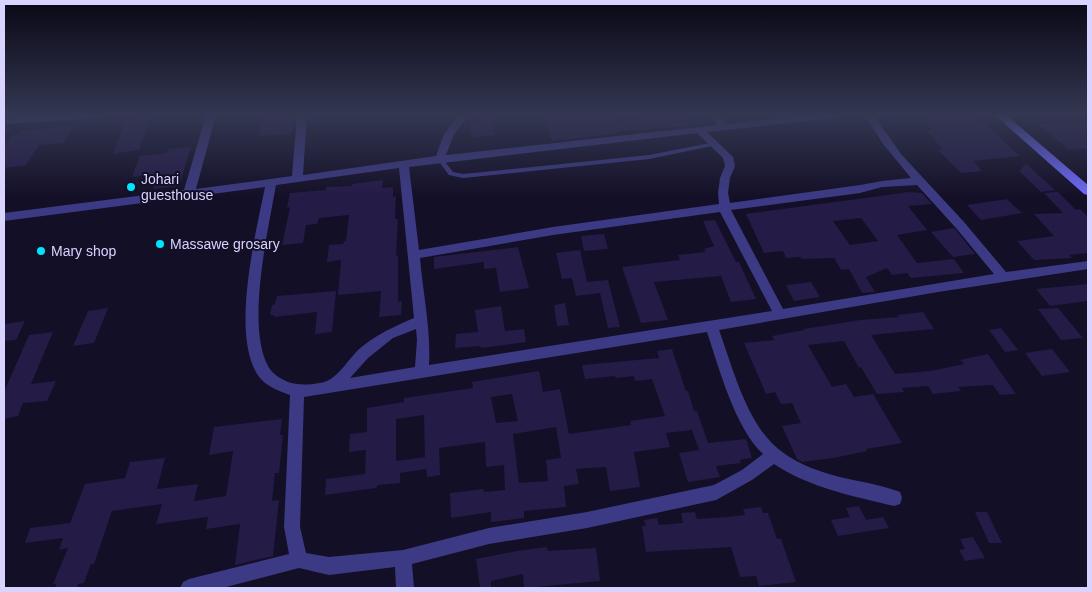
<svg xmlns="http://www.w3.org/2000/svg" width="1092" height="592" font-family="Arial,sans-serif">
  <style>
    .building { fill: #241b47; fill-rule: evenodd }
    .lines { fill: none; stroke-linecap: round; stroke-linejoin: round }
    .lane { fill: #3d3a85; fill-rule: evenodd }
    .street { fill: #3d3a85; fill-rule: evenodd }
    .secondary { fill: #6f6bff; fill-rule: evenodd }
    .poi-dot { fill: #00e5ff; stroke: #130f26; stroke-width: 2 }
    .labels { text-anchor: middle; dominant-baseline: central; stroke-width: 4; stroke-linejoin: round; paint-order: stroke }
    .poi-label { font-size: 14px; fill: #d9d4ff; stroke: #130f26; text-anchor: start }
  </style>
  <rect width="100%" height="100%" fill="#130f26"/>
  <g class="building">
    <path d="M266,115H295L291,134L258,136Z"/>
    <path d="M481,115H492L495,135L472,137L470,122L481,121Z"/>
    <path d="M545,115H586L587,118L612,116L614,123V121L640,119L638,115H683L690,126L618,131V133L552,141Z"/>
    <path d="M934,115H975L1020,156L973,161L982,171L961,173L938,150H943L927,130L932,129L927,124Z"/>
    <path d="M150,117L139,150L113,154L126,120Z"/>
    <path d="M1088,122V148L1069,150L1039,124L1059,123L1062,125Z"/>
    <path d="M74,126L63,143L39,145L26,165L4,168V147L12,135L19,134L21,131Z"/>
    <path d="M191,147L179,186L153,189L159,174L132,177L140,156L167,153L169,149Z"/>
    <path d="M1026,164L1055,190L1041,192L1019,171Z"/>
    <path d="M383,180L382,188L393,187V197L396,196L395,219H398L396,256L398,255V302L402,301L401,315L379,317L381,291L338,295L341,260L327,262L329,245L343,244L344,241H346L349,215L319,218L317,224L306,225L303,243L282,245L290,207L287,208L290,193L326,190V187L352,186V184Z"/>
    <path d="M909,192L922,193L932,204L908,206L927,230L897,235L917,263L954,259L964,273L911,278L907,273L892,275L887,268L866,277L875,292L862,293L849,269L841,270L834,258L802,259L800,257L786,258L783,251L764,253L746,214ZM861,218L878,241L850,245L833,221Z"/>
    <path d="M1058,192L1076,210L1080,209L1088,217V253L1069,255L1072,258L1034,260L1017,241L1054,236L1034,214L1063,213L1044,193Z"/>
    <path d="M1007,199L1022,213L981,220L967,205Z"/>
    <path d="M715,220L736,262H739L756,299L731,302L721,276L654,282L668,320L641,323L622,267L680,260L678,255L705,252L704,249L714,246L703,221Z"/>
    <path d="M954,228L955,229L975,254L953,257L931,232Z"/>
    <path d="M604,234L608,249L584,251L581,236Z"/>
    <path d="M518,247L529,288L500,292L496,268L484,269V262L434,269V257Z"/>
    <path d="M580,250L587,282L608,280L620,327L608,328L600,293L576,296L572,278L562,279L556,253Z"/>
    <path d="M811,282L820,297L794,301L786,285Z"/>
    <path d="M1088,284V301L1050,306L1036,289Z"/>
    <path d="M336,291L332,332L315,334L317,312L274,317V315H270L272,305L275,304L277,296Z"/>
    <path d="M565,303L569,325L557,326L554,305Z"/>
    <path d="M501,306L505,331L524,329L526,342L481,348L480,346L455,348L456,334L478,332L475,310Z"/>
    <path d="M108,308L94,343L73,346L88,311Z"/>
    <path d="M1058,308L1083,338L1061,340L1038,309Z"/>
    <path d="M923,312L934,329L871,335L895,374L930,371L964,364L960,360L988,354L1016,394L1000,395L993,385L958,387L961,391L933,394L928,386L902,388L904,392L877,394L861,367L859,368L844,341L808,345L832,387L846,384L854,397L873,394L902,443L866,449L867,451L834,458L802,462L797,459L782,426L801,423L792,403L781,404L775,392L766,394L744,343L774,340L772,336L804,330V329L860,320L899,317L897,315Z"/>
    <path d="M25,321L16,340L4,341V324Z"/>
    <path d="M1001,328L1018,350L1005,352L989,330Z"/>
    <path d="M53,332L31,384L56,381L47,401L23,403L18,416L4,419V392L29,335Z"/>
    <path d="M672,349L686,391H688L694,411H697L708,443L746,439L752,458L740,460L741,463L716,466L720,477L688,482L679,453L699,450L692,430L666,433L670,447L634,452L640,487L610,491L606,467L576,469L579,484L564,486L566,507L524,511V518L491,522V512L451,518L450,493L483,489L484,492L505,490L504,465L486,467L485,442L439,448L440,475L427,477L426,469L400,473V483L378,485L376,488L325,495L326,479L365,474L366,450L349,452L350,434L367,432V408L404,402V398L473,388L472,382L539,371L543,392L560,389L569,434L631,425L630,421L665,416L652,379L635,381L634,376L616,378L615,376L585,379L582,365L659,358L657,351ZM512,394L518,421L496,423L491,397ZM424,415L425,457L396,461V419ZM556,427L561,458L546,460L548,481L519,483L513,434Z"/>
    <path d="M1052,349L1070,372L1042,376L1025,353Z"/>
    <path d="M282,419L280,435H283L279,473H275L272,501L279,500L273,556L235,565L240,524L206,529L208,517L156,524L162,504L112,511L94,564H91L84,583L78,584L77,588H55L56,584H53L68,548L59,550L63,538L25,543L30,528L70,523L85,484L125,478L130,462L165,458L157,489L198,484L194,501L226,496L233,451L209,455L214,427Z"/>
    <path d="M859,506L866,520L883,517L889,528L838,536L831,520L850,517L846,508Z"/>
    <path d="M761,507L763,513H768L777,539H781L796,582L759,586L756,576L740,577L731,547L646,552L642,526H646L644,520L657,518L659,525L683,523L681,513L695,512L697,519L726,517L745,515L743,509Z"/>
    <path d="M975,512H987L1002,543H989Z"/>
    <path d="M973,537L985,558L965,561L959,550L965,549L960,539Z"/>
    <path d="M547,547L548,551L596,548L600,581L524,588L523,574L491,581V588H480L476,559L517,551Z"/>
  </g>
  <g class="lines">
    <path class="lane" d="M715,142L717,143V145L649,159L463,178L449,175L437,159L438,158H442L453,172L463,174L649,155Z"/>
    <g class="street">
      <path d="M56,115H104L99,118L4,124V118Z"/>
      <path d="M206,115H216L196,189L292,176L297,115H307L303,175L436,156L444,134L459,115H469L454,134L446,155L717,125L711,115H721L726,124L813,115H842L837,118L707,132L733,157L735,166L730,178L728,193L730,203L860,185L882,181L911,178L884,145L864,115H874L901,154L964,222L1006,272L1088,261V269L938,292L719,330C733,368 747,426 781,451C795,462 812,469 829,474C852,481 877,483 900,492L902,498L900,504L894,506C853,496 810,488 774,464L752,480L716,500L587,528L489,544L412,564L414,588H396L395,567L329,575L299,568L222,588H180L183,582L189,579L289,554L284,527L290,395C279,391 268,387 260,378C229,339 256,233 265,187L4,221V213L184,190ZM697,133L723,158L725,166L720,178L718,193L719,204L553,227L419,250L409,167ZM399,168L414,318C393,327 375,335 358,350C349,359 340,374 329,380C320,385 297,386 288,382C281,379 272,374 268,366C246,325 268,231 276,185ZM917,185L956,228L994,274L783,309L731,210L860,193L882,187ZM720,212L772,311L429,365C431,329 423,294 420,258L553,235ZM416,329L417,340L415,367L350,378L368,358L393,338ZM707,332C719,368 735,428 763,454L742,470L714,485L587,512L489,528L403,550L329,557L306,553L300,527L304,397Z"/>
    </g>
    <path class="secondary" d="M995,115H1006L1088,185V195L1084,194Z"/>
  </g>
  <linearGradient id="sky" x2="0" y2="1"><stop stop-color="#0a0815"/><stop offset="0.58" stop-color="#333752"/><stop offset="1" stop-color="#333752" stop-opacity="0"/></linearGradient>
  <rect width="1092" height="198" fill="url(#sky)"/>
  <g class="poi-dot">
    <circle cx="131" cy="187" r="5"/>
    <circle cx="160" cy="244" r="5"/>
    <circle cx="41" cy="251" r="5"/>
  </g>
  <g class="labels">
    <g class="poi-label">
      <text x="141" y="179">Johari<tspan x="141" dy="16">guesthouse</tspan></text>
      <text x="170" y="244">Massawe grosary</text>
      <text x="51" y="251">Mary shop</text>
    </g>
  </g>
  <rect width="1092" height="592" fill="none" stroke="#d9d4ff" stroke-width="10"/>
</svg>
